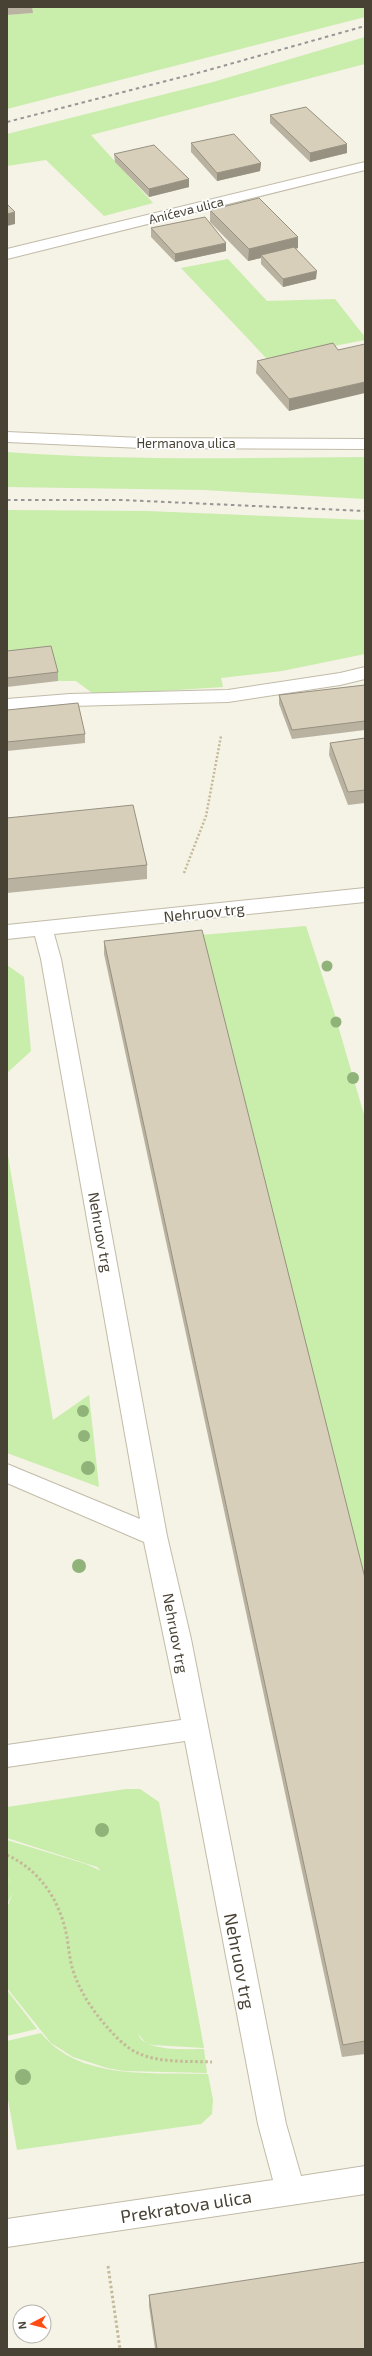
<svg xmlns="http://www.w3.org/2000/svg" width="372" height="2356" font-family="'Exo 2',sans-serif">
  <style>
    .green { fill: #c9edab }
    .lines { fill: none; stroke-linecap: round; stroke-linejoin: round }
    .minor-casing { stroke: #c1bba8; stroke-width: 2 }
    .path-far1 { stroke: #c4b998; stroke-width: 2.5; stroke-dasharray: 2 2; stroke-linecap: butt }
    .path { stroke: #c4b998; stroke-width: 3; stroke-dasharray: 2.5 2.5; stroke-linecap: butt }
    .minor { fill: #fff; fill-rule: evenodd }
    .rail { stroke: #969696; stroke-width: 2; stroke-dasharray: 3.5 3.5; stroke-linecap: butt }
    .tree { fill: #90b37a }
    .wall { fill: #bab2a0 }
    .shaded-wall { fill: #979182 }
    .building { fill: #d8cfba; stroke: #979182 }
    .labels { text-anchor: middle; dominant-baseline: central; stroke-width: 3.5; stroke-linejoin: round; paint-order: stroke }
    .far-street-label { font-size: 13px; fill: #484235; stroke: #fff }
    .street-label { font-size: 15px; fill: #484235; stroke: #fff }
    .near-street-label { font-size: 18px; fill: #484235; stroke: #fff }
  </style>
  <rect width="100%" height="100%" fill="#f5f2e6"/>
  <g class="green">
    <path d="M31,7H365V17L7,109V15L32,13Z"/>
    <path d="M365,37V64L91,135L153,203L104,216L46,160L7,166V134L213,82Z"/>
    <path d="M228,259L267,301L335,299L365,337V340L267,359L181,268Z"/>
    <path d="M7,452C126,461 246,458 365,457V499L204,490L7,487Z"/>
    <path d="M7,510L147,511L365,520V654L282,671L221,678L223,687L100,695L92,693L76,681H58L52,655L7,659Z"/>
    <path d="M306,926L334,1012L365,1118V1597L201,935Z"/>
    <path d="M7,965L24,977L31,1051L7,1073Z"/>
    <path d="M7,1150L53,1420L89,1395L99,1487L7,1453Z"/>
    <path d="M126,1789H140L159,1802L204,2048L153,2045L146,2043L138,2034C144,2052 188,2049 204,2049L207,2073L124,2071L107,2068L73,2057L51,2043L7,1988V1908L13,1892L7,1904V1877L12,1886L7,1876V1840L86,1864L101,1871L97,1867L7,1838V1807Z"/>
    <path d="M7,1990L37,2029L7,2036Z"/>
    <path d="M41,2033C79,2081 153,2072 208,2074L213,2100L212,2114L201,2124L17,2150L7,2094V2041Z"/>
  </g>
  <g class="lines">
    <g class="minor-casing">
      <g id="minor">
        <path d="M365,162V170L7,259V249Z"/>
        <path d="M7,432L142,438L365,439V449L142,448L7,442Z"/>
        <path d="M365,667V679L340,685L228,702L70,706L7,711V699L70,694L228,690L340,673Z"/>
        <path d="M365,888V902L54,934L61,959L167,1536L191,1639L286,2124L301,2176L365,2166V2194L7,2247V2219L273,2180L258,2124L185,1741L7,1767V1745L181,1720L144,1542L7,1483V1464L140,1519L41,959L35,936L7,939V925Z"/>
      </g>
    </g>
    <path class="path-far1" d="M184,873L206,816L221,736"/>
    <g class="path">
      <path d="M7,1855C41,1871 60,1901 67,1937C69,1950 70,1964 75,1976C82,1995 94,2012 107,2027C116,2037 127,2049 140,2054C161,2063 190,2061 212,2062"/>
      <path d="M108,2266L120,2349"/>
    </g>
    <use href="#minor" class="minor"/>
    <g class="rail">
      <path d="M7,122L205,71L365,26"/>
      <path d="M7,500H122L365,511"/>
    </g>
  </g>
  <g class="tree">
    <circle cx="327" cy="966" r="5.5"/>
    <circle cx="336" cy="1022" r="5.5"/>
    <circle cx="353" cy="1078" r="6"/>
    <circle cx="83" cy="1411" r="6"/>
    <circle cx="84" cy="1436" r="6"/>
    <circle cx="88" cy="1468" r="7"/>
    <circle cx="79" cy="1566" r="7"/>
    <circle cx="102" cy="1830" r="7"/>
    <circle cx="23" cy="2077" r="8"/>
  </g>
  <g class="wall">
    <path d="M7,7H32L33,13L7,15Z"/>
    <path d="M270,115L347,153L310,162L270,123Z"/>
    <path d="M191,143L261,163L260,171L217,181L191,152Z"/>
    <path d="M114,154L189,179V187L149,197L115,162Z"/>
    <path d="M210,210L298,248L295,249L316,279L283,287L261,264V258L248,261L210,222Z"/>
    <path d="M151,228L226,251L175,262L151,237Z"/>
    <path d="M333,343L289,411L256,373L257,361Z"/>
    <path d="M7,651L58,672V681L7,687Z"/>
    <path d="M365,685V730L292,739L279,704V695Z"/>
    <path d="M7,710L85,734V743L7,751Z"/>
    <path d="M365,738V803L348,805L329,755L330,743Z"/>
    <path d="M7,818L147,865V879L7,893Z"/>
    <path d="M104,941L365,1578V2054L342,2057L104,954Z"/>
    <path d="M149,2295L365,2349H155L149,2306Z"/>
  </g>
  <g class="shaded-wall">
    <path d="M347,144V153L310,162V153Z"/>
    <path d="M261,163L260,171L217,181V173Z"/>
    <path d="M189,179V187L149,197V189Z"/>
    <path d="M15,212V224L7,226V214Z"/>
    <path d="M298,237V248L263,257L261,255V258L248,261L249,249Z"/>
    <path d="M226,243V251L175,262V254Z"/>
    <path d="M317,271L316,279L283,287V279Z"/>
    <path d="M365,382V393L289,411V399Z"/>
  </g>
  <g class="building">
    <path d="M306,107L347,144L310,153L270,115Z"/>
    <path d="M234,134L261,163L217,173L191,143Z"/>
    <path d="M154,145L189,179L149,189L114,154Z"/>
    <path d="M259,198L298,237L249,249L210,210Z"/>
    <path d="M7,204L15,212L7,214Z"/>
    <path d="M205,217L226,243L175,254L151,228Z"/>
    <path d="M294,247L317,271L283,279L261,255Z"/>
    <path d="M333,343L338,350L365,344V382L289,399L257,361Z"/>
    <path d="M51,646L58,672L7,678V651Z"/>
    <path d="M365,685V721L292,730L279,695Z"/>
    <path d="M78,703L85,734L7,742V710Z"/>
    <path d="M365,738V790L348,792L330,743Z"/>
    <path d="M133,805L147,865L7,879V818Z"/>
    <path d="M202,930L365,1578V2041L343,2045L104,941Z"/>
    <path d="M365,2262V2349H157L149,2295Z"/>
  </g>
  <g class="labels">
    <g class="far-street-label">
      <text transform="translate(186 210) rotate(-14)">Anićeva ulica</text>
      <text x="186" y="443">Hermanova ulica</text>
    </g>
    <g class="street-label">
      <text transform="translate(204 912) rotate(-6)">Nehruov trg</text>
      <text transform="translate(101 1232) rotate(80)">Nehruov trg</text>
      <text transform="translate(176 1633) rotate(79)">Nehruov trg</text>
    </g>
    <g class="near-street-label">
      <text transform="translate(240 1961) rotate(79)">Nehruov trg</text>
      <text transform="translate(186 2206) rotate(-9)">Prekratova ulica</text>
    </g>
  </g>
  <rect width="372" height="2356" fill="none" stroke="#484235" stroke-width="16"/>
  <g transform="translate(32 2324) rotate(263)"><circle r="19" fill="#ffffff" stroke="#b6b3ae"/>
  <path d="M0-3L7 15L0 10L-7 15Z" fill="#ff4c13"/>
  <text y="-6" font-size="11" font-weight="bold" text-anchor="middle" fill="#484235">N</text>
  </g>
</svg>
